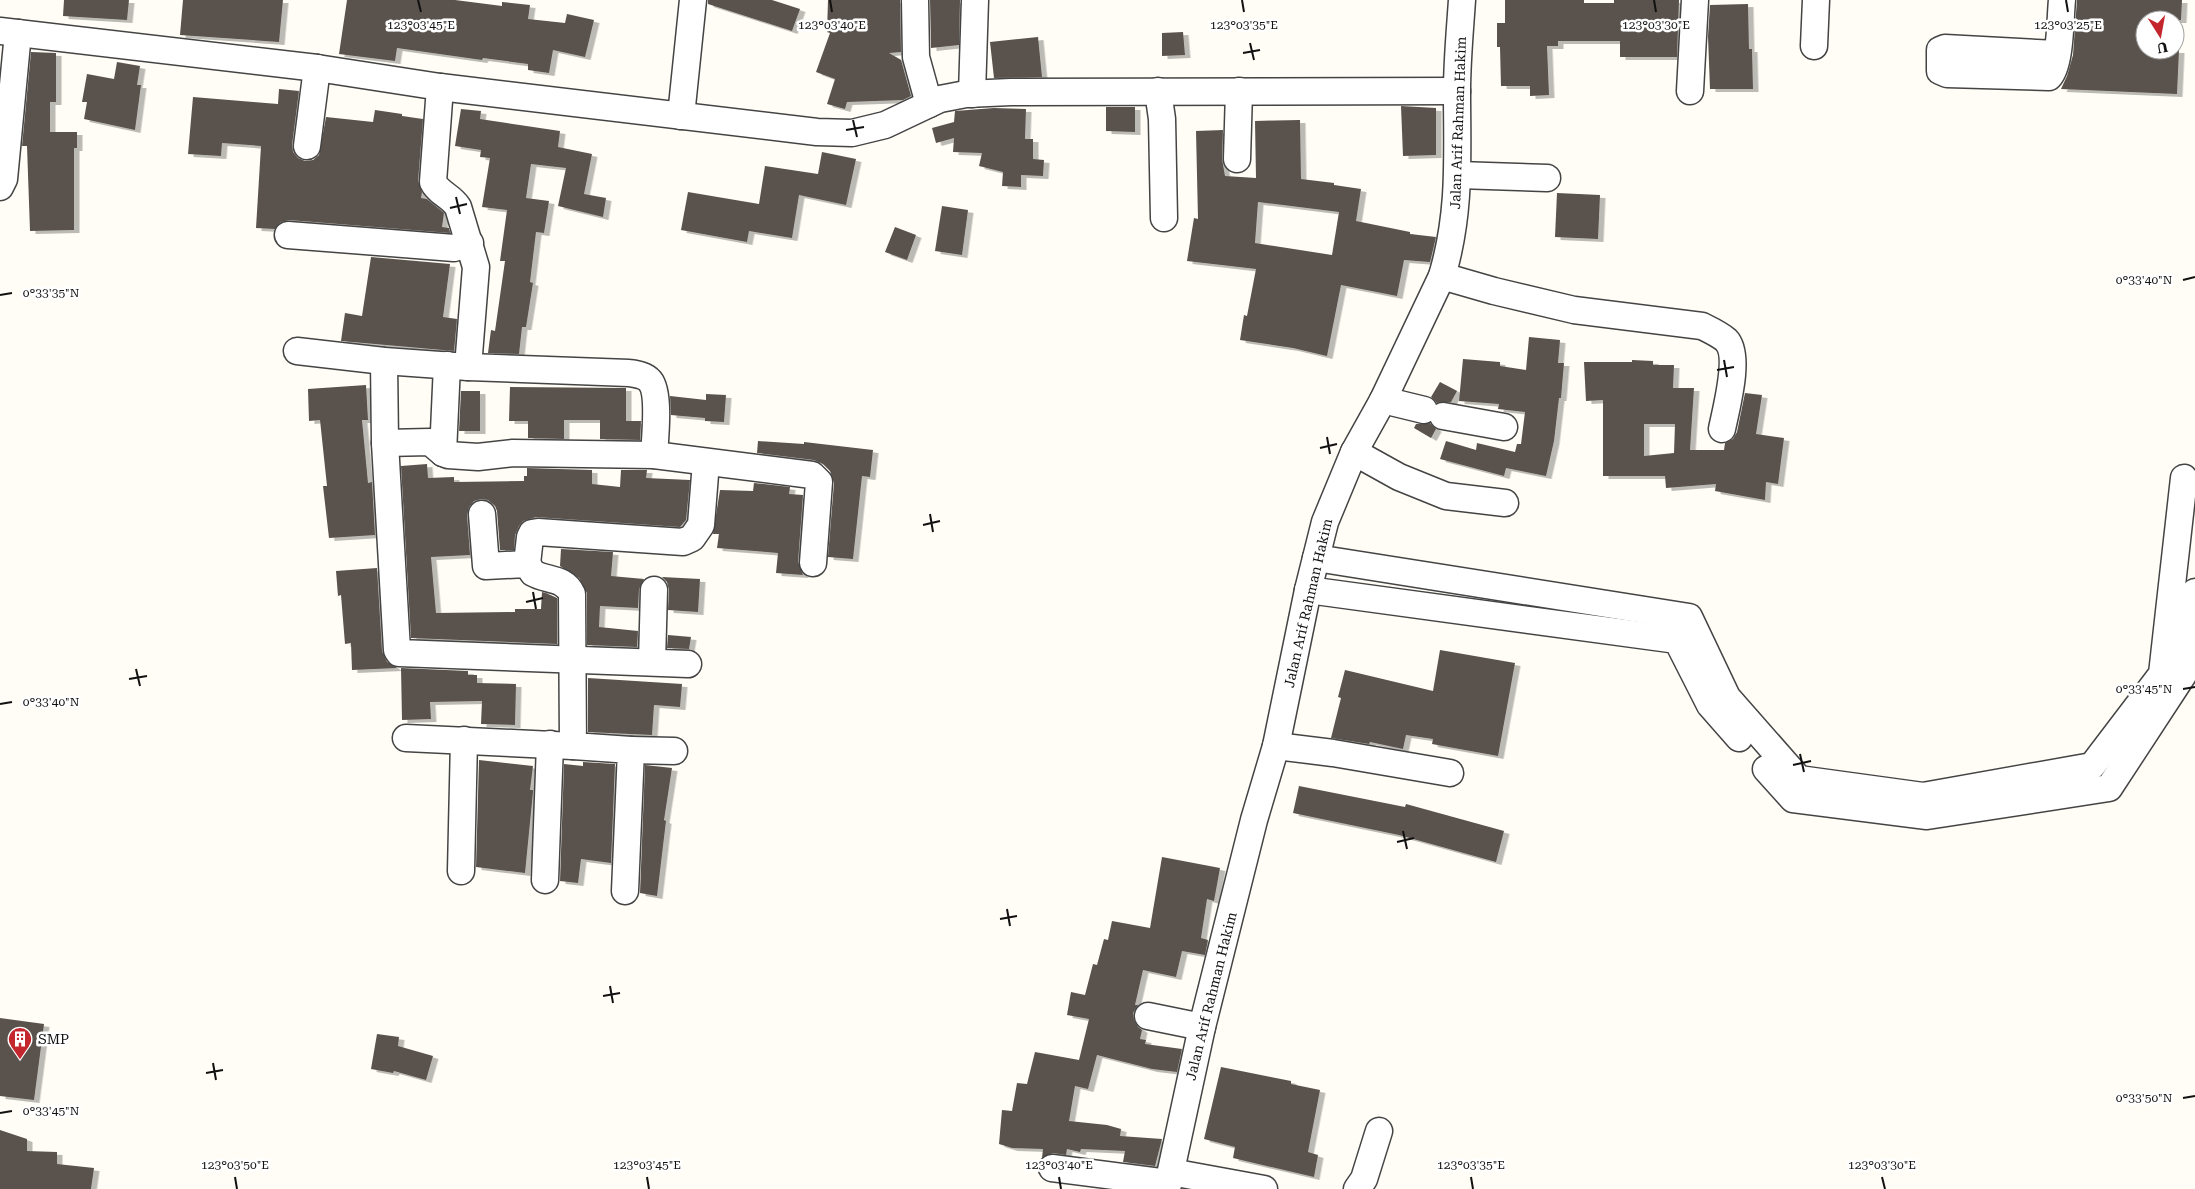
<svg xmlns="http://www.w3.org/2000/svg" width="2195" height="1189" font-family="'Roboto Serif',serif">
  <style>
    .building { fill: #5a524d; fill-rule: evenodd; filter: url(#shadow) }
    .lines { fill: none; stroke-linecap: round; stroke-linejoin: round }
    .minor-casing { stroke: #444; stroke-width: 29 }
    .minor { stroke: #fff; stroke-width: 26 }
    .ticks { fill: none; stroke: #111; stroke-width: 2 }
    .labels { text-anchor: middle; dominant-baseline: central; stroke-width: 5; stroke-linejoin: round; paint-order: stroke }
    .street-label { font-size: 14px; fill: #111; stroke: #fff }
    .poi-label { font-size: 14px; fill: #111; stroke: #fff; text-anchor: start }
    .ticks-label { font-size: 12px; text-anchor: middle; fill: #111; stroke: #fff; stroke-width: 5; stroke-linejoin: round; paint-order: stroke }
  </style>
  <defs>
    <filter id="shadow"><feDropShadow dx="5.5" dy="3" stdDeviation="0" flood-color="#0004"/></filter>
  </defs>
  <rect width="100%" height="100%" fill="#fffdf5"/>
  <g class="building">
    <path d="M64,0H129L127,20L63,16Z"/>
    <path d="M183,0H283L279,42L180,35Z"/>
    <path d="M347,0H455L502,6V2L530,5L528,19L565,23L567,14L594,20L585,57L553,50L549,73L528,70V64L483,58L482,60L397,48L395,61L339,54Z"/>
    <path d="M708,0H772L800,9L792,31L708,4Z"/>
    <path d="M828,0H900L901,52L889,53L901,60L911,96L903,100L847,102L845,109L827,104L835,79L816,72L830,33L827,32Z"/>
    <path d="M930,0H960L959,45L931,48Z"/>
    <path d="M1505,0H1584V3H1614V0H1679L1677,57H1620V41H1558V46H1547L1549,95L1530,96V86H1501L1500,47H1497V23H1505Z"/>
    <path d="M2077,0H2182L2181,20H2145V50H2179L2177,94L2061,89L2067,76L2073,55Z"/>
    <path d="M1748,4L1749,49H1752L1753,89H1710L1708,36L1710,5Z"/>
    <path d="M1183,32L1185,55L1162,56V33Z"/>
    <path d="M1038,37L1042,77L994,78L990,42Z"/>
    <path d="M31,52L56,53V102H50V132H77V148H74V230L30,231L27,146H22Z"/>
    <path d="M117,62L140,66L137,85H141L135,130L84,119L87,102H82L87,74L114,79Z"/>
    <path d="M279,89L299,91L292,145L293,152L298,158L305,161L313,160L319,155L326,117L373,122L375,110L402,114V116L423,119L418,181L422,192L421,198L427,199L444,213L442,227L449,228L450,233L289,220L281,222L275,229L256,228L261,146L222,143L221,156L188,154L193,97L278,104Z"/>
    <path d="M1401,106L1436,108V155L1403,156Z"/>
    <path d="M1106,107H1135V132L1106,131Z"/>
    <path d="M994,108L1026,109L1025,139H1033V159L1044,160L1043,176L1021,175V187L1002,186L1003,172L979,166L982,153L953,152L954,138L936,143L932,128L954,122L955,111Z"/>
    <path d="M461,109L481,111L480,119L560,131L558,147L592,154L584,194L606,198L603,217L558,206L566,168L531,164L526,198L549,201L544,233L536,232L530,282L533,283L526,327H522L519,354L488,353L491,330L495,331L505,261H500L507,210L482,207L490,158L480,157L481,150L455,146Z"/>
    <path d="M1300,120L1301,179L1334,183V185L1361,189L1356,221L1410,232V234L1436,237L1430,262L1404,260L1397,296L1341,285L1327,356L1293,348L1240,340L1244,315L1247,316L1256,269L1187,261L1194,218L1198,219L1196,131L1223,130L1222,159L1225,176L1256,178L1255,121ZM1258,202L1339,212L1332,255L1255,243Z"/>
    <path d="M822,152L856,159L846,205L799,195L792,238L749,231L747,242L681,230L688,192L759,204L765,166L818,174Z"/>
    <path d="M1557,193L1600,195L1598,239L1555,237Z"/>
    <path d="M942,206L968,210L962,255L935,251Z"/>
    <path d="M895,227L916,235L907,260L885,252Z"/>
    <path d="M371,257L450,264L443,317L457,319L454,351L341,341L345,313L362,316Z"/>
    <path d="M1529,337L1560,340L1558,363H1564L1561,398H1559L1554,441L1546,476L1506,468L1504,476L1440,459L1446,441L1476,450L1477,443L1515,452L1517,444H1521L1525,412L1498,409L1499,404L1459,401L1463,359L1500,362V366L1526,370Z"/>
    <path d="M1632,360L1653,361V365H1674L1673,388H1694L1690,450H1724L1725,443L1733,439L1737,432L1745,393L1762,395L1756,434L1784,438L1778,484L1766,482L1765,500L1715,491L1716,484L1666,488L1665,476H1603V400L1586,401L1584,362H1632ZM1644,424H1675L1674,453L1644,456Z"/>
    <path d="M1440,382L1457,391L1451,402L1437,403L1431,397Z"/>
    <path d="M366,385L368,420H362L368,483L372,482L375,535L329,538L323,486H327L320,420L309,421L308,389Z"/>
    <path d="M510,387L626,388V421H641L640,440L600,439V420H564V439L528,438V421H509Z"/>
    <path d="M461,391H480V431H459Z"/>
    <path d="M706,394L726,395L724,422L705,421V418L671,415L670,396L706,400Z"/>
    <path d="M1430,423L1436,429L1431,438L1414,428L1416,424Z"/>
    <path d="M758,441L804,444V442L873,450L870,477L862,476L853,559L828,557L834,483L830,471L823,464L814,460L757,453Z"/>
    <path d="M427,464L428,478L454,477V482L524,481V476H527V468L592,470V484L620,487L621,470H647L646,478L690,480L686,520L680,527L536,517L523,521L519,526L515,535L514,550H500L497,511L495,506L488,500L481,499L474,501L469,507L467,515L470,555L431,557L436,613L515,612V609H541L542,592L546,593L557,598V644L411,638L401,466Z"/>
    <path d="M754,483L790,487L789,494L803,495L798,562L803,575L776,573L778,553L717,548L719,534H713L720,490L753,491Z"/>
    <path d="M561,549L613,552L611,576L644,579L639,589L638,608L600,606L599,627L638,631L637,647L587,645V593L579,578L560,566Z"/>
    <path d="M377,568L382,651L387,662L397,668L352,670L351,643L345,644L341,595L338,596L336,571Z"/>
    <path d="M662,577L700,579L698,612L668,610L669,590L667,582Z"/>
    <path d="M668,635L691,637L689,649L667,648Z"/>
    <path d="M1440,650L1515,663L1498,756L1432,744L1433,739L1406,735L1403,749L1370,742L1369,744L1331,738L1341,698L1338,697L1345,670L1433,691Z"/>
    <path d="M401,668L468,671V675H477V683L516,684L515,725L481,724L482,701L430,702L431,719L402,720Z"/>
    <path d="M588,678L682,684L680,707L654,705L652,735L588,732Z"/>
    <path d="M479,760L533,766L530,790H533V792L525,873L476,867Z"/>
    <path d="M583,762L615,764L611,863L581,859L578,883L560,881L564,764L583,766Z"/>
    <path d="M645,765L672,768L664,820L666,821L657,896L640,893Z"/>
    <path d="M1299,786L1405,807L1406,804L1504,831L1496,862L1399,835L1293,813Z"/>
    <path d="M1162,857L1220,868L1214,901L1207,899L1201,938L1208,940L1205,955L1182,951L1176,977L1143,970L1135,1005H1138L1133,1013L1134,1020L1138,1027L1142,1030L1140,1039L1146,1040L1145,1044L1182,1049L1177,1072L1152,1069L1097,1055L1088,1089L1075,1086L1069,1121L1107,1125L1121,1129L1120,1136L1162,1139L1155,1166L1123,1162L1125,1151L1081,1149L1080,1152L1067,1149L1066,1155L1053,1153L1042,1158L1043,1149L1012,1148L999,1144L1002,1110L1012,1111L1017,1083L1027,1084L1035,1052L1079,1060L1089,1019L1067,1015L1071,992L1085,995L1093,964L1097,965L1104,939L1108,940L1112,921L1150,928Z"/>
    <path d="M0,1018L44,1024L34,1100L0,1096Z"/>
    <path d="M377,1034L399,1037L398,1046L433,1056L426,1080L394,1071L393,1073L371,1069Z"/>
    <path d="M1221,1067L1291,1081V1084L1320,1090L1308,1152L1318,1155L1314,1177L1233,1158L1235,1147L1204,1139Z"/>
    <path d="M0,1130L27,1139V1151L57,1152V1164L94,1168L91,1189H0Z"/>
  </g>
  <g class="lines">
    <g class="minor-casing">
      <g id="minor">
        <path d="M915,0L916,57L929,104"/>
        <path d="M0,31L317,68L440,87L817,132L852,133L885,125L940,99L966,94L1011,92L1457,91"/>
        <path d="M1814,46L1816,0"/>
        <path d="M2056,54L1945,48L1940,50V71L1947,74L2049,77C2061,64 2060,19 2062,0"/>
        <path d="M1158,91L1162,119L1164,218"/>
        <path d="M1690,91L1695,0"/>
        <path d="M972,94L975,0"/>
        <path d="M681,116L693,0"/>
        <path d="M307,146L317,68"/>
        <path d="M1237,159L1239,91"/>
        <path d="M1458,175L1547,178"/>
        <path d="M0,187L4,179L18,33"/>
        <path d="M288,235L454,248L470,243"/>
        <path d="M1442,276L1494,291L1574,310L1702,326C1710,330 1719,334 1726,340C1741,355 1726,409 1722,429"/>
        <path d="M297,351L384,361L468,367L476,267L458,207C451,196 438,193 433,182L440,87"/>
        <path d="M384,361L385,443L397,650L399,653L688,664"/>
        <path d="M468,367L629,373C636,374 645,375 650,381C660,393 655,439 654,455"/>
        <path d="M1383,400L1424,410"/>
        <path d="M1443,416L1504,427"/>
        <path d="M385,443L430,442L443,453L448,455L478,457L513,453L654,455L812,475L819,482L813,563"/>
        <path d="M1354,452L1399,477L1446,496L1505,503"/>
        <path d="M443,453L447,365"/>
        <path d="M482,514L486,566L527,564L533,573C547,581 564,577 572,594L573,746L631,750L625,891"/>
        <path d="M1316,558L1689,617L1727,697L1799,779L1923,796L2092,766L2162,674L2184,478"/>
        <path d="M527,564L530,537L532,533L538,532L683,542L692,538L701,525L706,462"/>
        <path d="M1308,590L1677,640L1710,705L1739,738"/>
        <path d="M652,662L654,590"/>
        <path d="M406,738L573,746"/>
        <path d="M1276,746L1333,753L1450,773"/>
        <path d="M631,750L674,751"/>
        <path d="M1766,769L1793,799L1927,816L2109,788L2183,675L2195,592"/>
        <path d="M461,871L464,740"/>
        <path d="M545,880L550,744"/>
        <path d="M1148,1016L1202,1027"/>
        <path d="M1052,1168L1168,1183"/>
        <path d="M1171,1172L1264,1189"/>
        <path d="M1167,1189L1202,1027L1254,820L1276,746L1308,590L1325,522L1354,452L1383,400L1442,276C1461,212 1457,157 1457,91C1457,61 1460,30 1462,0"/>
        <path d="M1357,1189L1364,1179L1379,1131"/>
      </g>
    </g>
    <use href="#minor" class="minor"/>
  </g>
  <path class="ticks" d="M418,0L421,12M830,0L832,12M1242,0L1244,12M1654,0L1656,12M2066,0L2068,12M1250,43L1254,60M1243,53L1260,50M853,120L857,137M846,130L864,127M456,197L460,214M450,208L467,204M2183,280L2195,277M0,295L12,293M1724,360L1727,377M1717,370L1734,367M1327,437L1330,454M1320,448L1337,444M930,514L933,532M923,525L940,521M533,592L536,609M526,602L543,598M136,669L140,686M129,679L147,676M2183,689L2195,687M0,704L12,702M1800,754L1804,772M1793,765L1811,761M1403,831L1407,849M1397,842L1414,838M1007,909L1010,926M1000,919L1017,916M610,986L613,1003M603,996L620,993M213,1063L216,1080M206,1073L223,1070M2183,1098L2195,1096M0,1113L12,1111M235,1177L237,1189M647,1177L649,1189M1059,1177L1061,1189M1471,1177L1473,1189M1882,1177L1885,1189"/>
  <defs>
    <g id="building-pin" transform="scale(1.25)"><path d="M0 17L-7.5 6A9.5 9.5 0 1 1 7.5 6Z" fill="#c4262e" stroke="#fff"/><path d="M-4-6H4V6H1V3H-1V6H-4ZM-2.5-4.3h1.7v1.8h-1.7ZM.8-4.3h1.7v1.8H.8ZM-2.5-1h1.7V.8h-1.7ZM.8-1h1.7V.8H.8Z" fill="#fff"/></g>
  </defs>
  <g fill-rule="evenodd">
    <use href="#building-pin" x="20" y="1039"/>
  </g>
  <g class="labels">
    <g class="street-label">
      <text transform="translate(1458 123) rotate(-88)">Jalan Arif Rahman Hakim</text>
      <text transform="translate(1308 603) rotate(-77)">Jalan Arif Rahman Hakim</text>
      <text transform="translate(1211 996) rotate(-76)">Jalan Arif Rahman Hakim</text>
    </g>
    <g class="poi-label">
      <text x="38" y="1039">SMP</text>
    </g>
  </g>
  <g class="ticks-label">
    <text x="421" y="29">123°03'45"E</text>
    <text x="832" y="29">123°03'40"E</text>
    <text x="1244" y="29">123°03'35"E</text>
    <text x="1656" y="29">123°03'30"E</text>
    <text x="2068" y="29">123°03'25"E</text>
    <text x="2144" y="284">0°33'40"N</text>
    <text x="51" y="297">0°33'35"N</text>
    <text x="2144" y="693">0°33'45"N</text>
    <text x="51" y="706">0°33'40"N</text>
    <text x="2144" y="1102">0°33'50"N</text>
    <text x="51" y="1115">0°33'45"N</text>
    <text x="235" y="1169">123°03'50"E</text>
    <text x="647" y="1169">123°03'45"E</text>
    <text x="1059" y="1169">123°03'40"E</text>
    <text x="1471" y="1169">123°03'35"E</text>
    <text x="1882" y="1169">123°03'30"E</text>
  </g>
  <g transform="translate(2160 35) rotate(169)"><circle r="24" fill="#ffffff" stroke="#a0a0a0"/>
  <path d="M0-4L9 19L0 12L-9 19Z" fill="#c4262e"/>
  <text y="-8" font-size="14" font-weight="bold" text-anchor="middle" fill="#111111">U</text>
  </g>
</svg>
